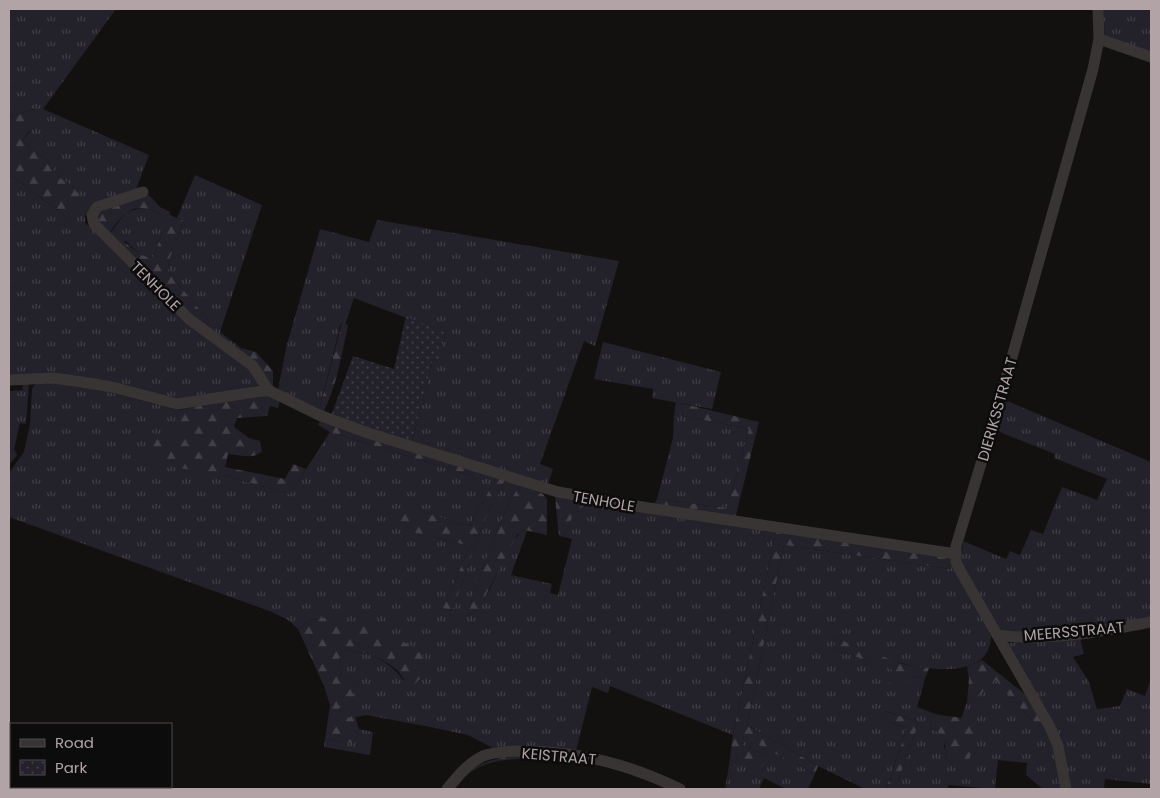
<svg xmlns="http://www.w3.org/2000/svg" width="1160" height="798" font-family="Poppins,sans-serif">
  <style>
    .grass { fill: url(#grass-tufts) }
    .forest { fill: url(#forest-firs) }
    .park { fill: url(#park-dots) }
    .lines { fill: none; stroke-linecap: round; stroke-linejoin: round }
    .minor { stroke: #383434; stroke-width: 11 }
    .labels { text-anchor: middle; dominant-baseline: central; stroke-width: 5; stroke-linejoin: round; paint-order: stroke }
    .street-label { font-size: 15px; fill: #b1a3a6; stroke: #0d0c0c }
  </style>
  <defs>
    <pattern id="grass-tufts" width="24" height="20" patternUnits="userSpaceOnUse" patternTransform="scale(1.25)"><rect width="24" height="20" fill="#232129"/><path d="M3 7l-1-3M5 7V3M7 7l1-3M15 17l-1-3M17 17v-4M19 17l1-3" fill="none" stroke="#413e45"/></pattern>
    <pattern id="forest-firs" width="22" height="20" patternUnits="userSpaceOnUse" patternTransform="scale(1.25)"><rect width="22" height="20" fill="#232129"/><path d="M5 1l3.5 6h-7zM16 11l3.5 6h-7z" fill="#413e45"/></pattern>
    <pattern id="park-dots" width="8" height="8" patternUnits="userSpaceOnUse" patternTransform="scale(1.25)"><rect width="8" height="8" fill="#232129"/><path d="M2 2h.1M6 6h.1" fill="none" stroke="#413e45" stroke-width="1.8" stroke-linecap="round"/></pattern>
  </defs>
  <rect width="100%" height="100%" fill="#121110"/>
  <g class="grass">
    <path d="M9,9H116L43,109L149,155L135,192L92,207L85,216V223L251,367L260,385L184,401L9,376V174L68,218L74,187L60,178L45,159L22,140L30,132L37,108L9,117Z"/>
    <path d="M1103,9H1151V54L1105,36Z"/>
    <path d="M195,175L262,205L220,332L241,348L240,353L203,329L209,322L206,317L168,272L169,260L184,221L177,218Z"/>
    <path d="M145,207L164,216L165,227L153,257C142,259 134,249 126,241L117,244L108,236L126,212Z"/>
    <path d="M377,220L619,261L595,346L584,341L540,464L553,469L548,484L412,442L433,359L437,361L446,333L354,298L345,325L341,323L319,411L278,391L286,348L320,229L369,242Z"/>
    <path d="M603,342L721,372L712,409L652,398L653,389L594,379Z"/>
    <path d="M22,383H29L26,424L20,423L14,449L17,455L11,463L9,462V391L23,390Z"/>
    <path d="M54,383L105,391L178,410V438L222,475L290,494L330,432L472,476L475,470L497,477L469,526L422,512L409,531L470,546L443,608L452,611L484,521L505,480L522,485C506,495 476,589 468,612C474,606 483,600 488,592C500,572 505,544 524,530L527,531L511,575L552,584L550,593L558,595L572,539L564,537L573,515L587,503L776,532L733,735L610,686L608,693L592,687L576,751L493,748L468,735L425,726L366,715L348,719L340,711L339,706L357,684L341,675L339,660L342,650C364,649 391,661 403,680L424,674L330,617L313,619L298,629L288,620L272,612L9,517V473L24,452L30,424L32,389L35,384Z"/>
    <path d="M1005,400L1151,462V620L1097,629L1014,635L1001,631L996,625L961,561L963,541L1006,559L1010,551L1020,555L1031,530L1043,534L1062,487L1097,500L1107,479L1054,458L1055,454L1002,433L999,430L998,424Z"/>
    <path d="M674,414L749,429L727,508L657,499L673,438Z"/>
    <path d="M784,545L950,569L954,564L991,635C991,680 929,670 901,663C879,657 857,646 836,638L834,649L894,670L905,691L913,676L925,679L917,707L933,713L930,729L948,735L944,746L947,758L976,734L969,722L961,719L967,702L971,701L996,680L1003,686L1032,721L1046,728L1053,743L1061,789H1043L1026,775L1027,763L998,760L995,789L948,785V789H895L919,722L885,711L882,719L907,728L886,789H865L818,766L747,725Z"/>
    <path d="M1080,638L1084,654L1073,657L1089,682L1097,709L1120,706L1127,689L1145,696L1151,679V784L1105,779L1104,789H1070L1067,775L1007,643Z"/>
    <path d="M359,729L373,732L370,755L324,747L325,739L352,743L358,736Z"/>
    <path d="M744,736L815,774L808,789H786L764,778L759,789H725L729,765L735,766L737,756L766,755L742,745Z"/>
  </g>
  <g class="forest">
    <path d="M38,108L39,120L22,140L45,159L60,178L74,187L80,198L78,207L68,218L9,174V117Z"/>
    <path d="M149,195L160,207L170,212V215L184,221L169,260L168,272L206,317L209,322L203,329L117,244V238C130,243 139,259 153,257L165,227L160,224L163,216C136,199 123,211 108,236L100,227L97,213Z"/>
    <path d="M342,323L348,325C342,353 337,385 324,411H319Z"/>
    <path d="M241,348L256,352L273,371V388L240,353Z"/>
    <path d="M269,395L280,399L278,408L270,406L267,416L237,418L234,427L249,438L260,441L262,451C253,460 241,455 228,454L225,467L285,479L293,464L306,469L290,494L222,475L150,463L152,433L178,437V410L249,397Z"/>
    <path d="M676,402L759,422L735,519L653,506L657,499L727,508L749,429L674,414Z"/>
    <path d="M321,419L475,470L472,476L330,432L318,425Z"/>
    <path d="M497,477L505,480L484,521L452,611L443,608L470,546L408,531L399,519L407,512H422L469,526Z"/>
    <path d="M522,485L543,494L547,499V535L524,530L517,535L478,610L474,615L468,612C476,589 506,495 522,485Z"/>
    <path d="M555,497L587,503L573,515L564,537L559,536Z"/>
    <path d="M776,532L953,557L954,564L950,569L784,545L747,725L818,766L815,774L744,737L742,745L766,755L762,766L737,756L735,766L729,765L733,735Z"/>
    <path d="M330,617C350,620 412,640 423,656C424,658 425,660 427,662L424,674L414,685C404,683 403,677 397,670C384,658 359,649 342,650L339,660L341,675L357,684C355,702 350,696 339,706L340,711L348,718L355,716L359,729L358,736L352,743L325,739L330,705L324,686L298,629L313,619Z"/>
    <path d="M836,638L902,664L929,668L925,679L913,676L905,691L889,685L893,670L834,649Z"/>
    <path d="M982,660L1026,695L1046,728L1036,725L996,680L974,700L967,702L969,679L967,667Z"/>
    <path d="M884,711L919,722L895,789H886L907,728L882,719Z"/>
    <path d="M933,713C943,717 955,716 965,719C984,725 975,752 966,761L952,765C944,754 944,748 947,736L930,729Z"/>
    <path d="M509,756H557V760C531,759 494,755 471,772C465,776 460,784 455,789H451C472,766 479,763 509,756Z"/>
  </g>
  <path class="park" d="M406,316L446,333L438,361L433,359L412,442L331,416L353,356L394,369Z"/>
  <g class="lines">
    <g class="minor">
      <path d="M1099,39L1151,57"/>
      <path d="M143,192L97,207L92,215L94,224L189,319L253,366L268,390"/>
      <path d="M9,380L53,378L82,382L112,387L177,404L268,390L319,415L368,433L558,492L648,508L956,554"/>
      <path d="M997,635C1046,642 1104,631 1151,622"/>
      <path d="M447,789C457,777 468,763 483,756C497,751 514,751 529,751C583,752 631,765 680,789"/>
      <path d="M1066,789L1058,746L1050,727L961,572L956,562V546L996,414L1093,69L1099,39L1098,9"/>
    </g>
  </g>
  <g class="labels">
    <g class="street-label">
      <text transform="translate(156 286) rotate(45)">TENHOLE</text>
      <text transform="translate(997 409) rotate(-74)">DIERIKSSTRAAT</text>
      <text transform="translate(604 501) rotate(10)">TENHOLE</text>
      <text transform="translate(1074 631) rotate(-5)">MEERSSTRAAT</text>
      <text transform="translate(559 756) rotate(5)">KEISTRAAT</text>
    </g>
  </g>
  <rect width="1160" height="798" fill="none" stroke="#b1a3a6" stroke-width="20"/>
  <rect x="10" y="723" width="162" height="65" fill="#0d0c0c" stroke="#4f484a"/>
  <rect x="20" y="739" width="25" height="8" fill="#383434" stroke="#4f484a"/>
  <text x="55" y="748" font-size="15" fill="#b1a3a6">Road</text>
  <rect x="20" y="760" width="25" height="15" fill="url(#park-dots)" stroke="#4f484a"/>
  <text x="55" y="773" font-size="15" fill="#b1a3a6">Park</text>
</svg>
